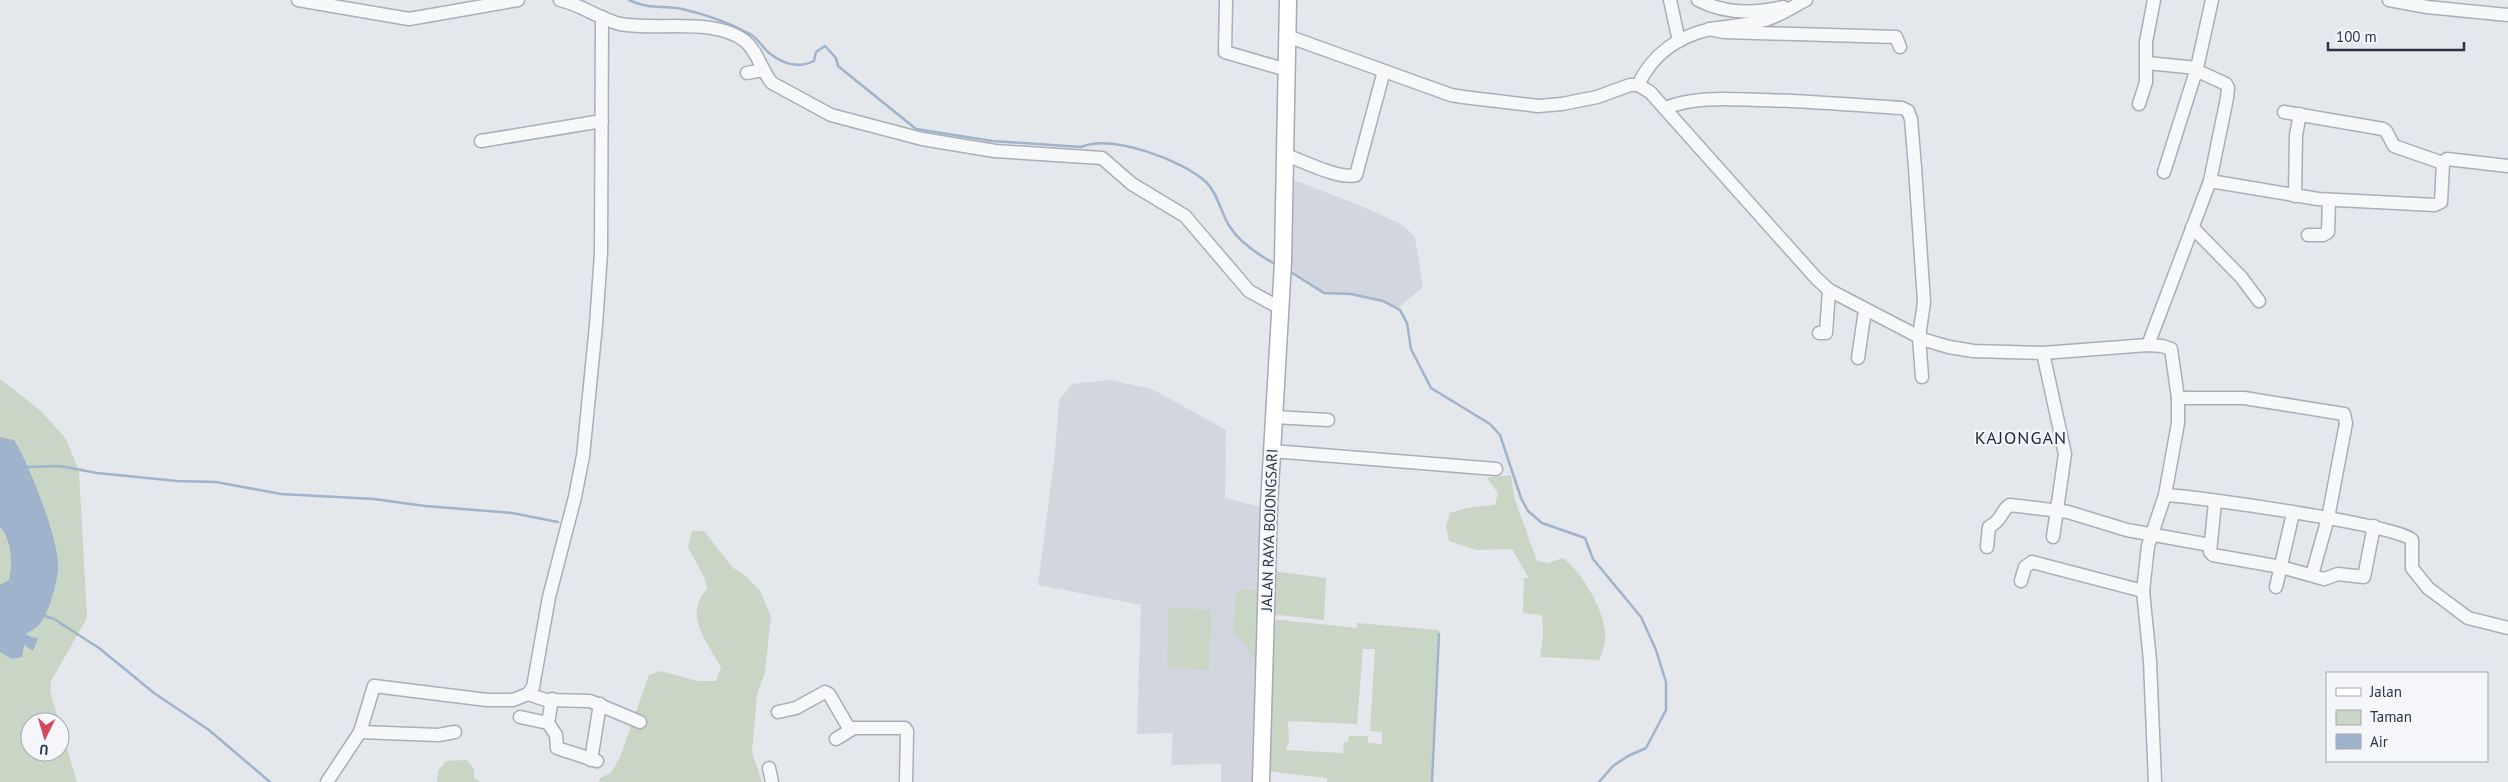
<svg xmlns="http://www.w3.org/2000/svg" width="2508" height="782" font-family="'PT Sans',sans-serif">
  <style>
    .built { fill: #d2d6de }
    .green { fill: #c9d6c5; fill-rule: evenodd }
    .water { fill: #9fb4cc }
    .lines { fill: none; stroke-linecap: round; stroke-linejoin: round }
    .stream { stroke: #9fb4cc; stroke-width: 2.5 }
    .minor-casing { stroke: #a9aeb7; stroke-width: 15 }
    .major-casing { stroke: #a3abb8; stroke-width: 19 }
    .minor { stroke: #f7f8fa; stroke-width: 12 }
    .major { stroke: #fff; stroke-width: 16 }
    .labels { text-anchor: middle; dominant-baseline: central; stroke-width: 4.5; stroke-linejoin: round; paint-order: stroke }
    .street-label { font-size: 15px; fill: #2b3445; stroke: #f4f6f9 }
    .quarter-label { font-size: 18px; letter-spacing: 1px; fill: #1d2536; stroke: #f4f6f9 }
  </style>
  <rect width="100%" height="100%" fill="#e4e7ec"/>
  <g class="built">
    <path d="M1288,178L1359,205L1403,225L1415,237L1423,287L1397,309L1382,301L1351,294L1324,293L1286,270Z"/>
    <path d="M1109,380L1152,389L1226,430L1225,498L1264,508L1255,782H1221V764L1171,765L1173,733L1137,734L1141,605L1038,585L1055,453L1059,400L1072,384Z"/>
  </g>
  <g class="green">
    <path d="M0,379L41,411L66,439L79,471L87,618L51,681L50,691L59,722H30V752H60V726L77,782H0Z"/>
    <path d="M1511,475L1514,497L1537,561L1548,563L1563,558C1583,573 1608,615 1605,641C1605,647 1601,654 1599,660L1540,657L1543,634L1542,615L1523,613L1524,578H1529L1512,549L1476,550L1449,541L1446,526L1450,513L1466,508L1495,505L1498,493L1487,478Z"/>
    <path d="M692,531H704L732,567L747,577L760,591L771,616L765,672L757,695L752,752L762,782H599L600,778L611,773L620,757L649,675L661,671L697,681H716L721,667C707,642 683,615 707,589L705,579L688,547Z"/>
    <path d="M1272,571L1326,578L1324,620L1270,614Z"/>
    <path d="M1260,588L1259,664L1251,657L1247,645L1234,633L1235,594L1243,589L1250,591Z"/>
    <path d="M1168,607L1211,610L1209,670L1167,668Z"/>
    <path d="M1272,619L1357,628V623L1439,630L1432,782H1327V778L1266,771L1272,677ZM1363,649H1375L1370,731L1382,732V744L1368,743V736H1349L1348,742H1344L1343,753L1286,750L1289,741L1288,721L1357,724Z"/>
    <path d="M467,760L474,769V778L481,782H437L438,771L446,761Z"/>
  </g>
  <path class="water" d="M0,437L14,440C29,463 61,544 58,571C56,586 49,613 39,625C36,628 30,631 26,634L31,637L38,638L33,651L24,645L22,657L12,659L0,652V585L9,580C13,564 12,540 0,527Z"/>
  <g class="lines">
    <g class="stream">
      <path d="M629,0C651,10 661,5 682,9C705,14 729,23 750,34C758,38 762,47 769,53C783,64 798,69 814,61L816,52L825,46L836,58L838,66L916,129L992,141L1081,147C1112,134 1182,160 1206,182C1218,193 1221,214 1230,227C1241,244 1260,256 1277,265"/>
      <path d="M1289,271L1324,293L1351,294L1383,301L1400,310L1407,323L1411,349L1431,388L1490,424L1500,435L1521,498L1528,511L1542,523L1585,538L1593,559L1641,617L1656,650L1666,682V710L1646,748L1628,756L1613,766L1599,782"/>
      <path d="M26,467L60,466L97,473L177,481L216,482L281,494L374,499L425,506L512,513L558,522"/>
      <path d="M42,615L54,619L99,648L154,693L209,730L270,782"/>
      <path d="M1432,782L1439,634"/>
    </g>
    <g class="minor-casing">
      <g id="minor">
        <path d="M298,0L409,19L518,0"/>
        <path d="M560,0C580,4 599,19 620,24C658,31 714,17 745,41C758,52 761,70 772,83L831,115L922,139L995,151L1102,158L1132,184L1185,216L1249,291L1280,308"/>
        <path d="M1226,0L1225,52L1287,70"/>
        <path d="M1670,0L1679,41"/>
        <path d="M1698,0C1725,14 1754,14 1783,7"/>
        <path d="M2389,0L2427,7L2508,15"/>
        <path d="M1709,29L1724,32L1896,37L1900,47"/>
        <path d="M1287,36L1451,95L1463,97L1538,106L1562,104L1597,97L1630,85H1638L1650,92L1816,278L1829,290L1925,340L1949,347L1973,351L2043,353L2148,345L2162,346L2171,349L2178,398V423L2165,495C2194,496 2404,526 2412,540V568L2428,588L2468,618L2508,628"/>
        <path d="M2147,63L2197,68L2164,172"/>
        <path d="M747,73L763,70"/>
        <path d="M1638,85C1652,55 1678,36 1711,29C1730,26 1750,25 1768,19C1781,15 1793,6 1806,0"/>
        <path d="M2139,104L2146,82V42L2154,0"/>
        <path d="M1665,108C1696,96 1728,99 1760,100C1807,101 1855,105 1902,108L1908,111L1911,119L1915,168L1924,302L1919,337L1922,377"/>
        <path d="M2284,112L2383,129L2386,131L2394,146L2443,163"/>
        <path d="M481,141L602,121"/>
        <path d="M1286,155C1303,161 1340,180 1356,175L1384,71"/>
        <path d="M2210,181L2318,199L2435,205L2441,202L2443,163L2447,159L2508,166"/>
        <path d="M2295,196L2296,135L2300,114"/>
        <path d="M2192,227L2241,277L2259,301"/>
        <path d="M2308,235H2323L2328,232L2329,200"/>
        <path d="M1819,333H1826L1829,290"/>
        <path d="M2148,345L2210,181L2227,98L2228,88L2226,84L2200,72L2197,68L2212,0"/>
        <path d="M2043,353L2065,454L2053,537"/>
        <path d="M1858,358L1865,310"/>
        <path d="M2178,398H2244L2344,414L2346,423L2328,518L2312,575"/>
        <path d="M1274,417L1328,420"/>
        <path d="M1272,451L1496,469"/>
        <path d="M2215,502L2210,552L2213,555L2281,567L2324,579L2338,574L2364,577L2374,526"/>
        <path d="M1987,547L1989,527C2004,519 2000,511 2010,505L2068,512L2127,530L2210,545"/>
        <path d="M2021,581L2025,567L2032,562L2143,591"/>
        <path d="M2276,587L2293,513"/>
        <path d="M528,694L546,700L590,701L640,722"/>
        <path d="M778,712L796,708L825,692L829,694L850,730"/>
        <path d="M520,717L548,723L556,735L557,748L597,761"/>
        <path d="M548,723L552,699"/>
        <path d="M360,732L438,735L455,732"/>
        <path d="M836,739L854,728H905L907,731L906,782"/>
        <path d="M591,760L600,704"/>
        <path d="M769,768L772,782"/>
        <path d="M327,782L360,732L374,686L487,700H513L528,694L533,687L549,597L575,497L583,456L596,325L601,253L602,17"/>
        <path d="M2155,782L2150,661L2143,591L2148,546L2165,495"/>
      </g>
    </g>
    <g class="major-casing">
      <path id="major" d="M1261,782L1269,505L1283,262L1288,0"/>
    </g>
    <use href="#minor" class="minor"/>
    <use href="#major" class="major"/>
  </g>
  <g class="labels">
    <g class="street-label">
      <text transform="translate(1269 530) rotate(-88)">JALAN RAYA BOJONGSARI</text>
    </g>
    <g class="quarter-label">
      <text x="2021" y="437">KAJONGAN</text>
    </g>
  </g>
  <rect x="2326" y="672" width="162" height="90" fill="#f4f6f9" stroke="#a4a8b1"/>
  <rect x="2336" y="688" width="25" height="8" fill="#ffffff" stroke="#a4a8b1"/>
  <text x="2370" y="697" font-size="15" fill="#2b3445">Jalan</text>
  <rect x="2336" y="710" width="25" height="15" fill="#c9d6c5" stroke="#a4a8b1"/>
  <text x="2370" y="722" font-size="15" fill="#2b3445">Taman</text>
  <rect x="2336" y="734" width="25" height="15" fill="#9fb4cc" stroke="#a4a8b1"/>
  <text x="2370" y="747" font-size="15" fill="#2b3445">Air</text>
  <g transform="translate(45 737) rotate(185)"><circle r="24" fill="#f4f6f9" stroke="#a4a8b1"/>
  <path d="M0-4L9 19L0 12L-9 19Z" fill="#d1495b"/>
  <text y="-8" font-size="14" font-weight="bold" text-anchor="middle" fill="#2b3445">U</text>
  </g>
  <path d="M2328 42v8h136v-8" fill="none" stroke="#2b3445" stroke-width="2.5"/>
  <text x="2336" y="42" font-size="15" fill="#2b3445" stroke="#f4f6f9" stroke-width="4" paint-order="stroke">100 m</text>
</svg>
